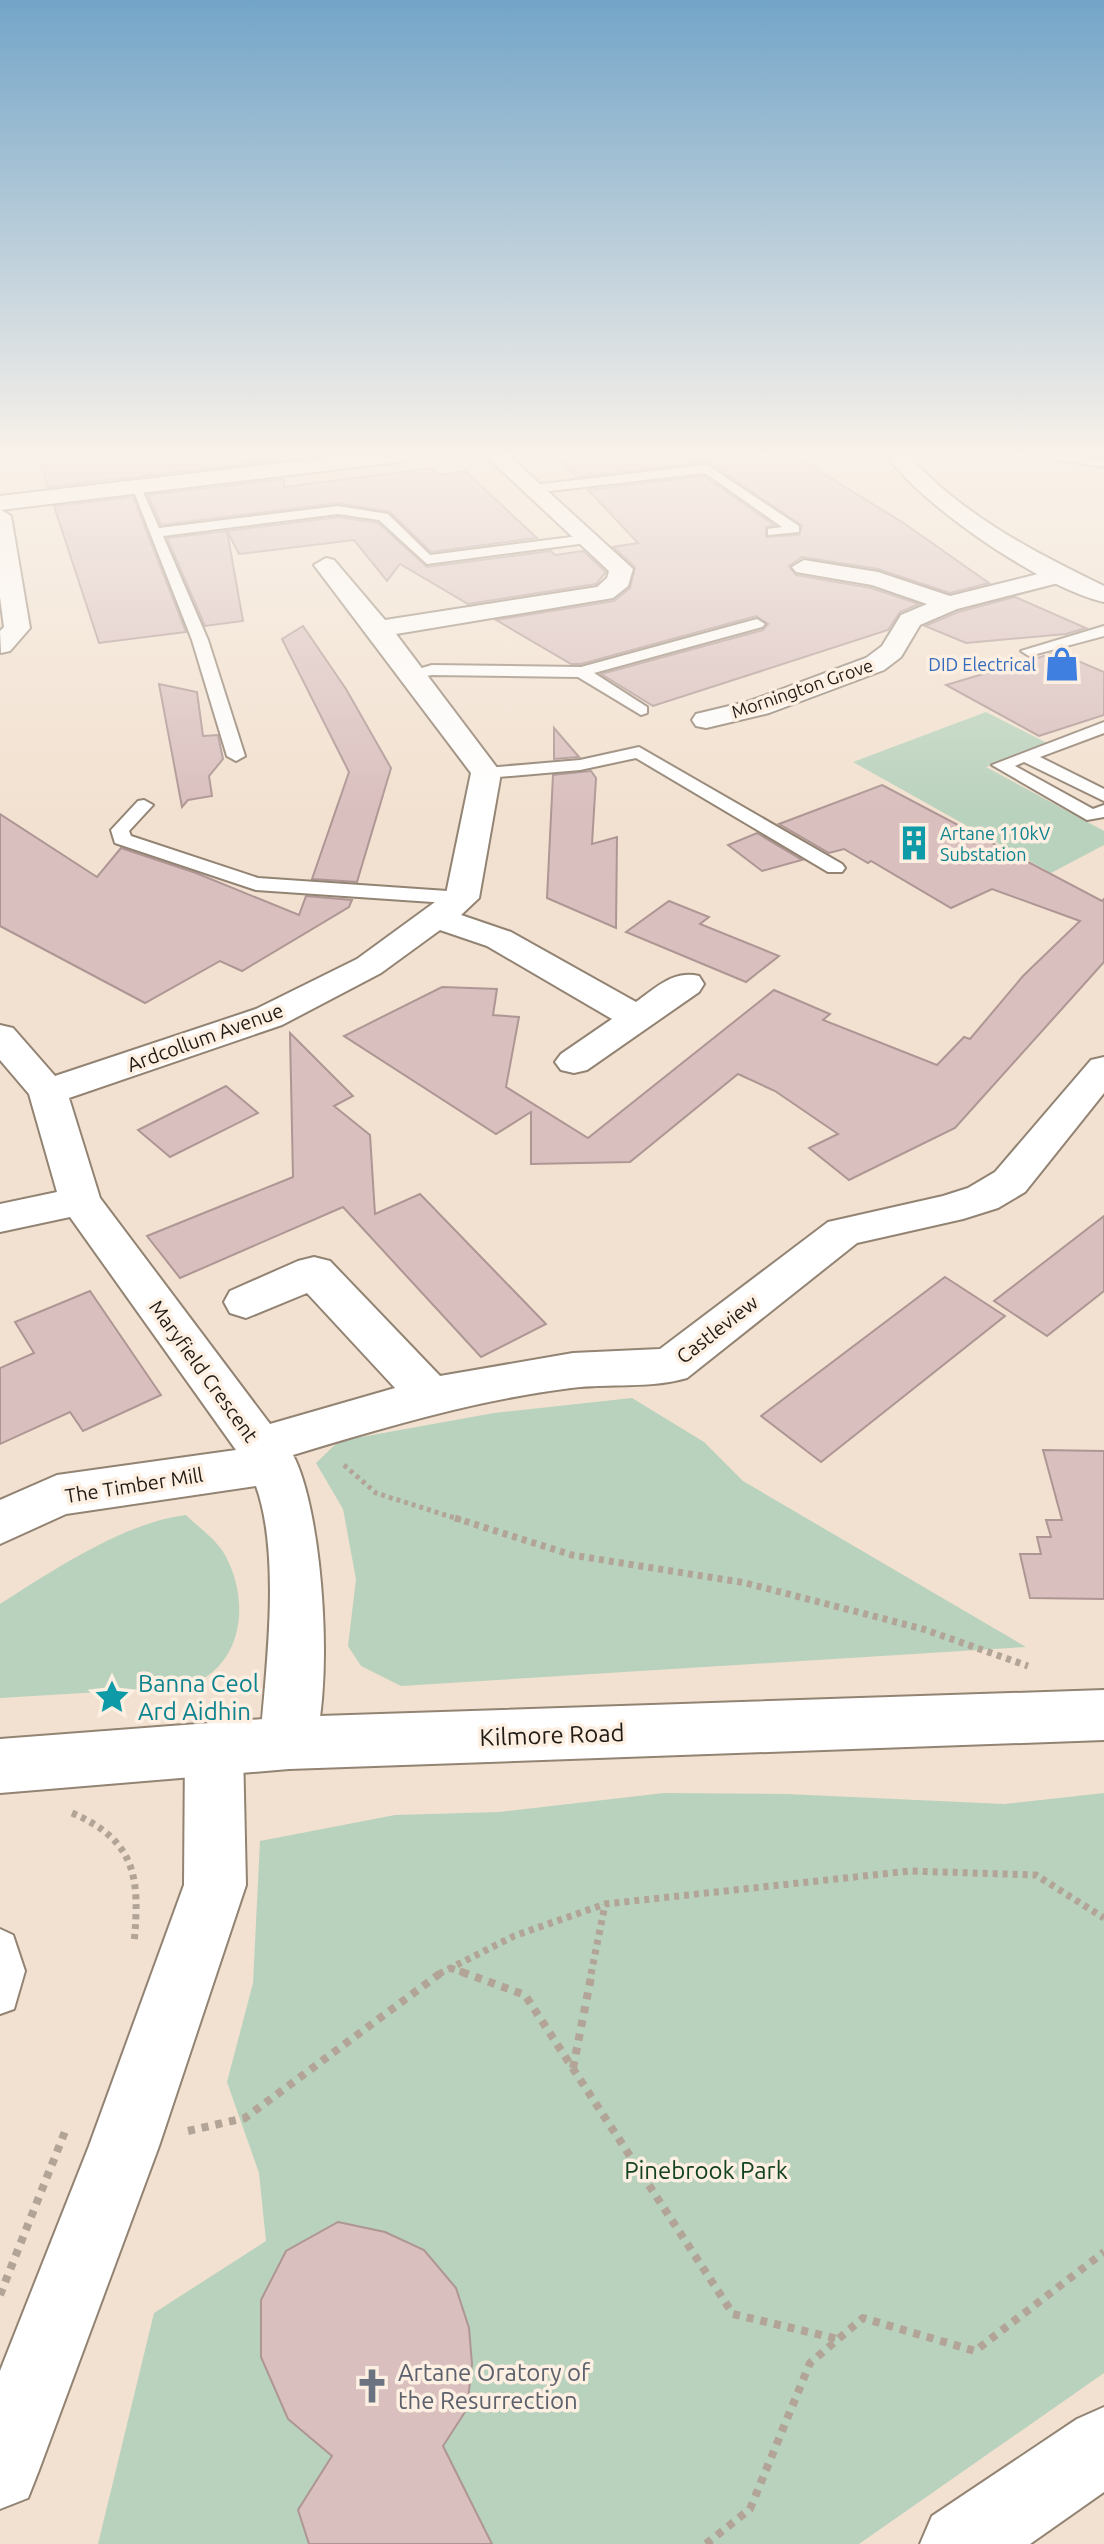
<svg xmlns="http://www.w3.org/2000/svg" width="1104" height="2544" font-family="Ubuntu,sans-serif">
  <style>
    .green { fill: #b9d2bd }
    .building { fill: #d9bfbe; stroke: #ae9694; stroke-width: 2 }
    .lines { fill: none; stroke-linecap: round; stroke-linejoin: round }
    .service-casing { stroke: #928373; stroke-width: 4 }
    .minor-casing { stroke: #928373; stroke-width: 4 }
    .tertiary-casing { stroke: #928373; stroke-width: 4 }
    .secondary-casing { stroke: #928373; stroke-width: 4 }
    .path-far2 { stroke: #b2a497; stroke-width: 5; stroke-dasharray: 4 4; stroke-linecap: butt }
    .path-far1 { stroke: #b2a497; stroke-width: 7; stroke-dasharray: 5 5; stroke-linecap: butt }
    .path { stroke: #b2a497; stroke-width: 8; stroke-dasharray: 7 7; stroke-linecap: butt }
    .service { fill: #fff; fill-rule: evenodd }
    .minor { fill: #fff; fill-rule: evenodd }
    .tertiary { fill: #fff; fill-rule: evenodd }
    .secondary { fill: #fff; fill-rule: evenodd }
    .labels { text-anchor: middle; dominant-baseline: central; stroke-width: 7; stroke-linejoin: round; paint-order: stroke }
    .far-shop-label { font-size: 18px; fill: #366cbe; stroke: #fdefe1; text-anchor: end }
    .far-street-label { font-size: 18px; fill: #211b15; stroke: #fdefe1 }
    .far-culture-label { font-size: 18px; fill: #0d838f; stroke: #fdefe1; text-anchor: start }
    .street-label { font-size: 20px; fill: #211b15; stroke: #fdefe1 }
    .near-culture-label { font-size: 24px; fill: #0d838f; stroke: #fdefe1; text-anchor: start }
    .near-street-label { font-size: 24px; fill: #211b15; stroke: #fdefe1 }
    .near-park-label { font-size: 24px; fill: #134220; stroke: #fdefe1 }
    .near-worship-label { font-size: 24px; fill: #5b616d; stroke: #fdefe1; text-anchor: start }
  </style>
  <rect width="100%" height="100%" fill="#f2e1d0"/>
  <g class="green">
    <path d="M986,712L1047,743L986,767L1104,831V845L1051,873L853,762Z"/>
    <path d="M632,1398L704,1442L743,1481L1026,1647L401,1686L361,1666L348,1646L356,1579L343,1509L316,1463L339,1441L494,1413Z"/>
    <path d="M186,1515C198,1527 217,1540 225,1555C252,1604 242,1671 183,1687L0,1698V1604C52,1571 125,1522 186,1515Z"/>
    <path d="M664,1793L787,1794L1004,1804L1104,1793V2373L859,2544H98L154,2313L266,2241L259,2173L227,2082L253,1983L260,1841L395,1815L499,1812Z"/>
  </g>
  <g class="building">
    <path d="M38,455H283V460L48,487Z"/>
    <path d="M599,455H793L902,522L989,583L950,593L878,569L802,557L789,566L796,575L871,588L919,604L900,612L888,630L653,706L601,674L763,630L768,624L756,616L581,664H571L496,620L614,601L630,588L635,567L613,547L638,543L588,490L704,476L774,525L766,527V537L799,535L802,526L709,462L577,477L561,460Z"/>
    <path d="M432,468L439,475L465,471L537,538L431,552L390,512L338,503L161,525L148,495L284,479V487Z"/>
    <path d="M133,497L186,632L99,643L54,506Z"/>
    <path d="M338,517L378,523L427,567L551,551L555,555L583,551L606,572L596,584L468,604L400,564L387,581L354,540L239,554L227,531Z"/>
    <path d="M227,531L243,621L205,626L167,538Z"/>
    <path d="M1015,597L1086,628L1066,634L966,643L925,626L958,612Z"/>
    <path d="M303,626L346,689L391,768L357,882L312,879L349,772L282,639Z"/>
    <path d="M1057,652L1104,672V715L1039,736L946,685Z"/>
    <path d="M159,684L197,692L203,736L218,735L223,759L209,776L212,796L188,800L182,807Z"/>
    <path d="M554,728L579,757L554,759Z"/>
    <path d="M591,771L596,778L592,844L617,837L616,928L547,898L553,775Z"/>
    <path d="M882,785L1102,901L1104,899V962L955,1128L849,1180L809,1148L838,1134L775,1091L738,1074L630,1162L531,1164V1112L496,1134L344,1036L442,987L497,989L493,1015L519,1017L506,1087L588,1138L774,990L830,1014L823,1020L937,1065L964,1037L970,1039L1023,976L1080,921L992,889L951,908L871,861L868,863L844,849L829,853L779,824Z"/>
    <path d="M0,814L97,877L121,848L196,873L299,915L306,896L352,900L349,907L242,971L220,961L145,1003L0,926Z"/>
    <path d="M757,833L802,860L762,871L728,845Z"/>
    <path d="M669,901L709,917L700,924L779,956L746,982L626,932Z"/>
    <path d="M290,1033L353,1096L334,1106L370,1135L375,1214L420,1194L546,1324L481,1357L343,1207L180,1278L147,1236L293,1177Z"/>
    <path d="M226,1086L258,1113L170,1157L138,1130Z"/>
    <path d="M1104,1216V1291L1047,1336L994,1301Z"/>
    <path d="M945,1277L1005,1316L821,1462L761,1416Z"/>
    <path d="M90,1291L161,1395L83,1431L70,1412L0,1444V1368L34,1353L15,1322Z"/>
    <path d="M1043,1450L1104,1451V1599L1030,1598L1020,1554H1041L1037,1537H1051L1046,1520H1062Z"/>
    <path d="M338,2222L385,2232L424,2250L456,2288L469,2328L472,2364L467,2409L443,2446L492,2544H309L298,2510L332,2456L288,2419L261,2357V2300L286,2251Z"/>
  </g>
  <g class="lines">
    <g class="service-casing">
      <g id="service">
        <path d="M1047,455L1104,459V467L1053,459Z"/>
        <path d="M707,465L799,526V532L768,535V529L782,527L705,473L533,493L527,489L533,485Z"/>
        <path d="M131,484L141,487L159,528L338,506L388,514L430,555L587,535L594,539L587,543L427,564L379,520L338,514L163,536L208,640L245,756L236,761L227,756L192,640Z"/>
        <path d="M757,619L765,624L762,627L594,673L647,707V713L641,715L578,677L432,675L409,679L401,674L432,665L581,667Z"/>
        <path d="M1104,626V636L1029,656L1021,651Z"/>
        <path d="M1104,722V733L1040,757L1104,789V801L1024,762L1015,766L1093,809L1104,805V817L1087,820L992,765Z"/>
        <path d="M639,747L842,864L845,868L842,872H828L636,758L580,770L486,778L477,773L486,768L580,760Z"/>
        <path d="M144,800L153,805L129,831L131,836L258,878L462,892L472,898L462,904L256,890L115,843L111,830L138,801Z"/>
        <path d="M0,1929L13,1935L25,1971L14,2009L0,2014Z"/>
      </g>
    </g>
    <g class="minor-casing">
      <g id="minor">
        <path d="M485,455H508L633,569L628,586L613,598L396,634L501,773L479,898L461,915L511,932L636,1002C656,988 673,970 699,976L704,984L699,992L587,1070L574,1073L561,1070L555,1062L561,1054L612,1019L487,946L440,930L381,973L282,1025L69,1098L100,1198L270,1424L395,1388L307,1293L246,1318L230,1313L224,1302L230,1291L298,1261L314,1257L330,1261L440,1376L573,1353L660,1349L828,1222L943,1196L968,1188L995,1172L1091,1060L1104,1057V1093L1025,1192L998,1208L963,1219L857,1243L687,1378C649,1389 610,1383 571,1388C476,1400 385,1427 293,1455C324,1513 336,1702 309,1761L289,1769L269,1761L260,1743C266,1669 281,1555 256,1486L66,1514L0,1544V1500L57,1475L236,1450L70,1217L0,1232V1204L57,1192L29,1094L0,1060V1025L13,1028L55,1076L256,1009L357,959L446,894L471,773L314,565L326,558L334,560L385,620L597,587L607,578L609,571Z"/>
        <path d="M0,509L11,516L30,628L10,651L1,653L0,631L4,627L0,597Z"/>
        <path d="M804,560L878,572L950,596L1062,568L1074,575L1070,580L957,609L920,625L901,657L884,670L769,713L706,728L696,726L692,720L696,714L750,701L866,658L882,646L901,615L927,604L872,585L796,572L792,567Z"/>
        <path d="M214,1723L234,1730L243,1749L246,1885L159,2146L39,2470L28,2498L0,2509V2371L89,2146L184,1885L185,1749L194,1730Z"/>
        <path d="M1104,2407V2492L1030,2544H920L932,2516L1077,2419Z"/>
      </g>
    </g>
    <g class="tertiary-casing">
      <g id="tertiary">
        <path d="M350,455H416L406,461L0,510V496Z"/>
        <path d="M1104,1690V1740L289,1769L0,1793V1739L289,1717Z"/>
      </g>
    </g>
    <g class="secondary-casing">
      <path id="secondary" d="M886,455H908C962,515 1032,551 1104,586V602C1041,587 925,508 886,455Z"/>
    </g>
    <path class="path-far2" d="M344,1465L376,1493L461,1520"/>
    <g class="path-far1">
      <path d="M455,1518L572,1555L746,1583L923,1629L1028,1666"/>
      <path d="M72,1813C137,1841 140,1879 134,1943"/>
      <path d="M450,1968L468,1974"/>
      <path d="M439,1974L514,1936L605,1904L910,1871L1036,1875L1104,1918"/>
      <path d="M591,1974L605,1905"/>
    </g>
    <g class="path">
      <path d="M462,1972L525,1995L733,2314L838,2339"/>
      <path d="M573,2068L592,1972"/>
      <path d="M188,2131L245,2118L442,1972"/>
      <path d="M0,2295L66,2129"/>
      <path d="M706,2544L750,2509L810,2363L863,2318L975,2351L1104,2252"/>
    </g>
    <use href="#service" class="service"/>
    <use href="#minor" class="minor"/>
    <use href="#tertiary" class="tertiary"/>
    <use href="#secondary" class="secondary"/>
  </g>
  <linearGradient id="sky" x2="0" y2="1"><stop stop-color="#73a5c8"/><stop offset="0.56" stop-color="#f9f2ea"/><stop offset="1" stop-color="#f9f2ea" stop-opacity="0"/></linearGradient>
  <rect width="1104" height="812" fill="url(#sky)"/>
  <defs>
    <g id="shop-bare" transform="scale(2.76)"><path d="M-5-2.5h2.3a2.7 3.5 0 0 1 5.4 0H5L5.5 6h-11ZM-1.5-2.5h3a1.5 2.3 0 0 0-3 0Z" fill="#3f7fe0" stroke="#fdefe1" stroke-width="2.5" paint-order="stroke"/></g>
    <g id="building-bare" transform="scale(2.76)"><path d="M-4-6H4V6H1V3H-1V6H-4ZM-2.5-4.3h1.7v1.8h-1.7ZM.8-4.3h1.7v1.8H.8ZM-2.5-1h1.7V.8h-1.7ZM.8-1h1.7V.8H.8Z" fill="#0f9aa8" stroke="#fdefe1" stroke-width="2.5" paint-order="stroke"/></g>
    <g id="sight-bare" transform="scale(2.76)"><path d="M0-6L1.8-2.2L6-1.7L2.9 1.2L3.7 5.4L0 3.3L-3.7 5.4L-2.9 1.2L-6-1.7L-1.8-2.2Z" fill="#0f9aa8" stroke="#fdefe1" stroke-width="2.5" paint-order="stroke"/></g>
    <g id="church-bare" transform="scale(2.76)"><path d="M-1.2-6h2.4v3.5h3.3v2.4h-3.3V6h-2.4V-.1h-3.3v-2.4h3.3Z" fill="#6b7280" stroke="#fdefe1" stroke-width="2.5" paint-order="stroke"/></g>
  </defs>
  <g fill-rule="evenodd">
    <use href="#shop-bare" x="1062" y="664"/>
    <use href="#building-bare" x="914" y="843"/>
    <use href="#sight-bare" x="112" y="1697"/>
    <use href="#church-bare" x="372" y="2386"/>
  </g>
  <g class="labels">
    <g class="far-shop-label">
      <text x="1036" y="664">DID Electrical</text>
    </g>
    <g class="far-street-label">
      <text transform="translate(802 688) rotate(-19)">Mornington Grove</text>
    </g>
    <g class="far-culture-label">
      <text x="940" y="833">Artane 110kV<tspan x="940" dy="21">Substation</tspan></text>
    </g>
    <g class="street-label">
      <text transform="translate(205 1037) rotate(-20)">Ardcollum Avenue</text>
      <text transform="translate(717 1329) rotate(-38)">Castleview</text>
      <text transform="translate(204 1371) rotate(54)">Maryfield Crescent</text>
      <text transform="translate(134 1485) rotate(-9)">The Timber Mill</text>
    </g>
    <g class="near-culture-label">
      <text x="138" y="1683">Banna Ceol<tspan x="138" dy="28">Ard Aidhin</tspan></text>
    </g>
    <g class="near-street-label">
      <text transform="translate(552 1735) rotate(-2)">Kilmore Road</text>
    </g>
    <g class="near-park-label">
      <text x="706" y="2170">Pinebrook Park</text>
    </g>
    <g class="near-worship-label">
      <text x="398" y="2372">Artane Oratory of<tspan x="398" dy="28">the Resurrection</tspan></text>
    </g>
  </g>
</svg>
